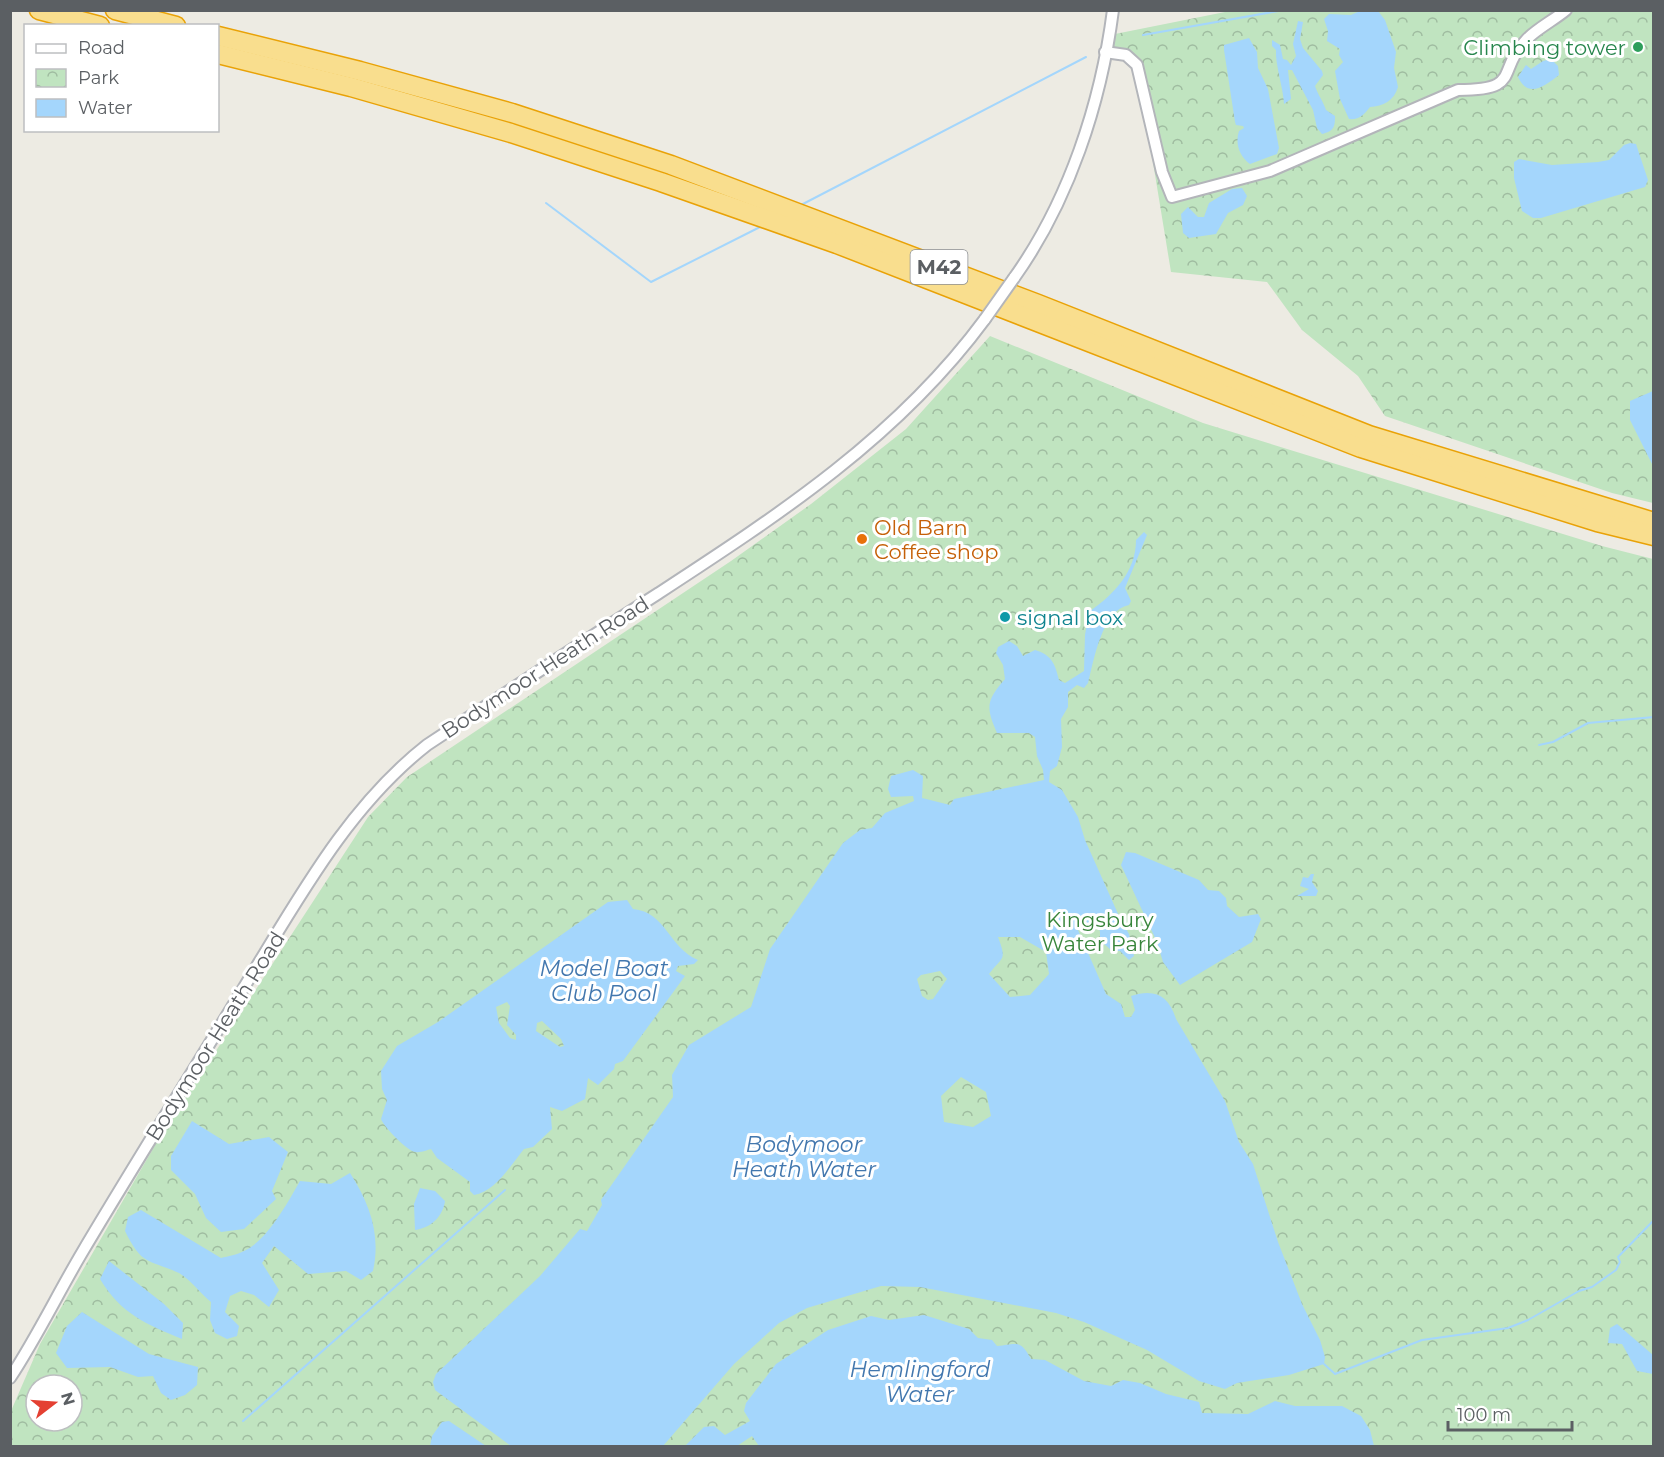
<svg xmlns="http://www.w3.org/2000/svg" width="1664" height="1457" font-family="Montserrat,sans-serif">
  <style>
    .park { fill: url(#park-crowns); fill-rule: evenodd }
    .water { fill: #a4d6fc; fill-rule: evenodd }
    .lines { fill: none; stroke-linecap: round; stroke-linejoin: round }
    .stream { stroke: #a4d6fc; stroke-width: 2 }
    .minor-casing { stroke: #b3b5ba; stroke-width: 14 }
    .motorway-casing { stroke: #e9a207; stroke-width: 21 }
    .minor { stroke: #fff; stroke-width: 10 }
    .motorway { stroke: #f9de8e; stroke-width: 18 }
    .minor-bridge-casing { stroke: #b3b5ba; stroke-width: 14; stroke-linecap: butt }
    .minor-bridge { stroke: #fff; stroke-width: 10 }
    .leisure-dot { fill: #2e9e5b; stroke: #fff; stroke-width: 2 }
    .food-dot { fill: #e8710a; stroke: #fff; stroke-width: 2 }
    .culture-dot { fill: #0f9aa8; stroke: #fff; stroke-width: 2 }
    .labels { text-anchor: middle; dominant-baseline: central; stroke-width: 6; stroke-linejoin: round; paint-order: stroke }
    .shield { fill: #fff; stroke: #8c8f92; stroke-width: 1.5 }
    .shield-label { font-size: 20px; font-weight: bold; fill: #5b5f63 }
    .leisure-label { font-size: 21px; fill: #27864d; stroke: #fff; text-anchor: end }
    .food-label { font-size: 21px; fill: #c56008; stroke: #fff; text-anchor: start }
    .culture-label { font-size: 21px; fill: #0d838f; stroke: #fff; text-anchor: start }
    .street-label { font-size: 21px; fill: #5b5f63; stroke: #fff }
    .park-label { font-size: 21px; fill: #38853b; stroke: #fff }
    .water-label { font-size: 22px; font-style: italic; fill: #4277ae; stroke: #fff }
  </style>
  <defs>
    <pattern id="park-crowns" width="20" height="18" patternUnits="userSpaceOnUse" patternTransform="scale(1.5)"><rect width="20" height="18" fill="#c0e4c0"/><path d="M2 6a3 3 0 1 1 6 0M12 15a3 3 0 1 1 6 0" fill="none" stroke="#9fbca0"/></pattern>
  </defs>
  <rect width="100%" height="100%" fill="#edebe3"/>
  <g class="park">
    <path d="M1230,11H1653V503L1612,493L1385,416L1358,376L1302,330L1267,282L1171,272L1137,65L1105,52L1110,35Z"/>
    <path d="M990,336L1203,423L1602,546L1653,559V1446H11V1411L40,1344L158,1140L368,817L407,777L731,561L811,504L906,429ZM36,1385H72V1421H36Z"/>
  </g>
  <g class="water">
    <path d="M1360,11H1378L1385,20L1396,52L1394,68L1398,87C1394,101 1383,106 1370,107C1364,115 1359,120 1349,119L1340,99L1335,71L1343,62L1339,55L1340,49L1327,41L1328,31L1324,19L1329,14L1351,15Z"/>
    <path d="M1298,21L1303,22L1300,39L1303,48L1322,71L1323,75L1315,86C1318,95 1323,101 1326,110L1335,116C1335,127 1334,131 1322,134L1317,128L1313,110L1292,70H1288L1291,99L1284,104C1283,87 1275,64 1276,50L1272,46V40L1280,45L1283,59L1287,60L1291,65L1296,56L1293,44Z"/>
    <path d="M1249,38L1257,52L1258,68L1268,89L1279,148L1277,154L1250,164C1239,156 1235,143 1239,131L1244,128L1243,126L1236,125L1235,122L1224,50V45Z"/>
    <path d="M1551,59L1558,66L1559,75C1545,86 1528,99 1518,77L1526,65L1531,69L1543,61Z"/>
    <path d="M1630,143L1636,144L1648,180L1645,187L1541,218H1533L1522,211L1514,178V162L1519,159L1552,165L1598,162L1609,160L1624,145Z"/>
    <path d="M1242,188L1247,196L1243,205L1228,213L1216,234L1189,238L1183,233L1181,214L1188,207L1198,217H1204L1209,203L1232,189Z"/>
    <path d="M1653,391V466L1630,420V401Z"/>
    <path d="M1144,532L1147,535L1125,588L1131,601L1129,605C1102,610 1094,660 1088,683L1084,688L1077,685L1068,692V707L1061,719L1062,747L1057,766L1050,771L1049,782L1062,790L1078,817L1085,840L1119,916L1129,934L1134,956L1129,960L1120,951H1112L1100,940V931L1095,925L1081,923L1078,930L1106,994L1121,1004L1125,1017H1131L1135,1010L1131,996C1155,988 1169,996 1176,1019L1225,1101L1239,1142L1253,1164L1278,1242L1302,1304L1320,1340L1325,1357L1324,1364L1289,1375L1237,1383L1225,1389L1199,1381L1147,1350L1084,1322L1056,1313L920,1287L881,1286L807,1308L779,1323L734,1364L663,1446H511L435,1390L433,1382L436,1374L540,1276L580,1229L587,1231L602,1205L601,1200L673,1097L672,1075L689,1045L751,1007L770,949L843,843L860,830L872,828L885,813L914,801L913,796L891,797L888,789L891,776L913,770L923,776L922,798L950,805L954,799L1044,780L1043,770L1037,756L1035,737L1029,733H997C985,706 987,700 1005,679L1003,665L996,653L998,647L1009,641L1017,646L1023,656L1035,650C1052,655 1055,664 1059,680L1065,683L1084,671L1085,635L1089,612C1114,594 1136,572 1136,540ZM998,937H1020L1046,952L1049,974L1030,995L1010,997L989,974C1003,956 1007,961 998,937ZM940,971L947,979L933,999L928,1000L922,996L917,979L921,975ZM961,1077L986,1092L991,1116L973,1127L944,1122L941,1096Z"/>
    <path d="M1126,852L1135,853L1199,880L1208,890L1219,891L1226,898L1227,906L1239,917L1258,914L1261,919L1252,942L1180,985L1163,962L1157,942L1121,865Z"/>
    <path d="M1311,874H1314L1312,882L1318,891L1316,896H1297L1309,889L1300,886L1303,877L1308,878Z"/>
    <path d="M627,900L633,909C666,912 669,948 698,960L694,964L678,966L676,971L685,976L623,1061L615,1064L614,1069L598,1085L588,1078L585,1099L562,1111L550,1107L552,1129L533,1147L524,1149C511,1165 495,1192 474,1195L470,1191V1182L437,1158L431,1149C427,1150 420,1153 416,1152C408,1152 384,1127 381,1119L387,1100L382,1089L381,1071L397,1046L438,1022L608,902ZM507,1002L510,1006L507,1025L516,1035V1040L510,1038L499,1023L496,1007ZM542,1021L561,1039L564,1046L560,1047L536,1031L537,1023Z"/>
    <path d="M192,1121L229,1144L269,1137L288,1152L272,1191L276,1199L244,1229L221,1232L206,1218L195,1194L171,1170V1156Z"/>
    <path d="M350,1173C370,1204 381,1235 373,1271L361,1280L346,1271L308,1274L274,1246L262,1263L279,1290L269,1307L254,1295L241,1291L230,1296L225,1312L239,1326L237,1336L227,1339L215,1333L210,1320L211,1302C201,1294 190,1279 179,1273C148,1259 142,1266 125,1231L128,1217L141,1210L221,1258C228,1256 237,1255 244,1251C267,1241 288,1202 300,1181L331,1184Z"/>
    <path d="M420,1188L435,1191L445,1201C443,1216 431,1228 415,1230L414,1204Z"/>
    <path d="M109,1261L164,1304L183,1323L182,1339C146,1324 121,1314 100,1279Z"/>
    <path d="M82,1312L149,1354L198,1367L197,1385L185,1395L171,1400L161,1393L153,1376L138,1377L110,1367L67,1368L56,1353L67,1326Z"/>
    <path d="M924,1315L969,1329L978,1338L992,1340L997,1346C1017,1344 1020,1339 1031,1359L1045,1360L1084,1381L1111,1386L1123,1380L1140,1383L1166,1394L1199,1402L1202,1413L1248,1414L1275,1401L1295,1406H1342L1361,1416L1370,1430L1374,1446H759L752,1436L737,1446H685L704,1427L714,1426L725,1435L750,1421L744,1411L746,1403L776,1364L828,1330L871,1316L889,1320Z"/>
    <path d="M1617,1324L1653,1355V1374L1637,1371L1622,1344L1608,1343L1610,1328Z"/>
    <path d="M449,1421L486,1446H430L432,1436L442,1422Z"/>
  </g>
  <g class="lines">
    <g class="stream">
      <path d="M1143,35L1284,10"/>
      <path d="M546,203L651,282L762,226"/>
      <path d="M801,205L1086,57"/>
      <path d="M1539,745L1553,742L1588,723L1654,717"/>
      <path d="M1324,1364L1335,1374L1422,1340L1508,1328L1528,1320L1579,1291L1592,1287L1616,1270L1620,1262L1618,1257L1654,1220"/>
      <path d="M243,1421L505,1190"/>
    </g>
    <g class="minor-casing">
      <g id="minor">
        <path d="M1105,52L1126,55L1137,65L1162,172L1172,197L1270,171L1458,90C1523,90 1495,72 1527,39C1538,28 1554,20 1566,10"/>
        <path d="M1014,278C1069,201 1101,103 1113,10"/>
        <path d="M10,1378C37,1337 58,1293 83,1251C137,1160 194,1070 249,979C300,896 349,806 427,745C504,694 581,643 659,593C780,514 898,437 985,319"/>
      </g>
    </g>
    <g class="motorway-casing">
      <g id="motorway">
        <path d="M39,10L100,26"/>
        <path d="M115,10L176,26"/>
        <path d="M218,36L360,71L512,113L671,165L1038,304L1369,435L1654,522"/>
        <path d="M218,54L351,87L511,133L661,182L837,244L1361,448L1597,522L1654,536"/>
      </g>
    </g>
    <use href="#minor" class="minor"/>
    <use href="#motorway" class="motorway"/>
    <g class="minor-bridge-casing">
      <path id="minor-bridge" d="M985,319L1014,278"/>
    </g>
    <use href="#minor-bridge" class="minor-bridge"/>
  </g>
  <circle class="leisure-dot" cx="1638" cy="47" r="6"/>
  <circle class="food-dot" cx="862" cy="539" r="6"/>
  <circle class="culture-dot" cx="1005" cy="617" r="6"/>
  <g class="labels">
    <rect class="shield" x="910.5" y="250" width="57" height="34" rx="4.5"/>
    <g class="shield-label">
      <text x="939" y="267">M42</text>
    </g>
    <g class="leisure-label">
      <text x="1626" y="47">Climbing tower</text>
    </g>
    <g class="food-label">
      <text x="874" y="527">Old Barn<tspan x="874" dy="24">Coffee shop</tspan></text>
    </g>
    <g class="culture-label">
      <text x="1017" y="617">signal box</text>
    </g>
    <g class="street-label">
      <text transform="translate(545 667) rotate(-33)">Bodymoor Heath Road</text>
      <text transform="translate(215 1036) rotate(-58)">Bodymoor Heath Road</text>
    </g>
    <g class="park-label">
      <text x="1100" y="919">Kingsbury<tspan x="1100" dy="24">Water Park</tspan></text>
    </g>
    <g class="water-label">
      <text x="604" y="968">Model Boat<tspan x="604" dy="25">Club Pool</tspan></text>
      <text x="804" y="1144">Bodymoor<tspan x="804" dy="25">Heath Water</tspan></text>
      <text x="920" y="1369">Hemlingford<tspan x="920" dy="25">Water</tspan></text>
    </g>
  </g>
  <rect width="1664" height="1457" fill="none" stroke="#5b5f63" stroke-width="24"/>
  <rect x="24" y="24" width="195" height="108" fill="#ffffff" stroke="#bdbfc1" stroke-width="1.5"/>
  <rect x="36" y="44" width="30" height="9" fill="#ffffff" stroke="#bdbfc1" stroke-width="1.5"/>
  <text x="78" y="54" font-size="18" fill="#5b5f63">Road</text>
  <rect x="36" y="69" width="30" height="18" fill="url(#park-crowns)" stroke="#bdbfc1" stroke-width="1.5"/>
  <text x="78" y="84" font-size="18" fill="#5b5f63">Park</text>
  <rect x="36" y="99" width="30" height="18" fill="#a4d6fc" stroke="#bdbfc1" stroke-width="1.5"/>
  <text x="78" y="114" font-size="18" fill="#5b5f63">Water</text>
  <g transform="translate(54 1403) rotate(73)"><circle r="28" fill="#ffffff" stroke="#bdbfc1" stroke-width="1.5"/>
  <path d="M0-4.5L10 22L0 15L-10 22Z" fill="#e44032"/>
  <text y="-9" font-size="16" font-weight="bold" text-anchor="middle" fill="#5b5f63">N</text>
  </g>
  <path d="M1448 1421v9h124v-9" fill="none" stroke="#5b5f63" stroke-width="3"/>
  <text x="1457" y="1421" font-size="18" fill="#5b5f63" stroke="#ffffff" stroke-width="4.5" paint-order="stroke">100 m</text>
</svg>
